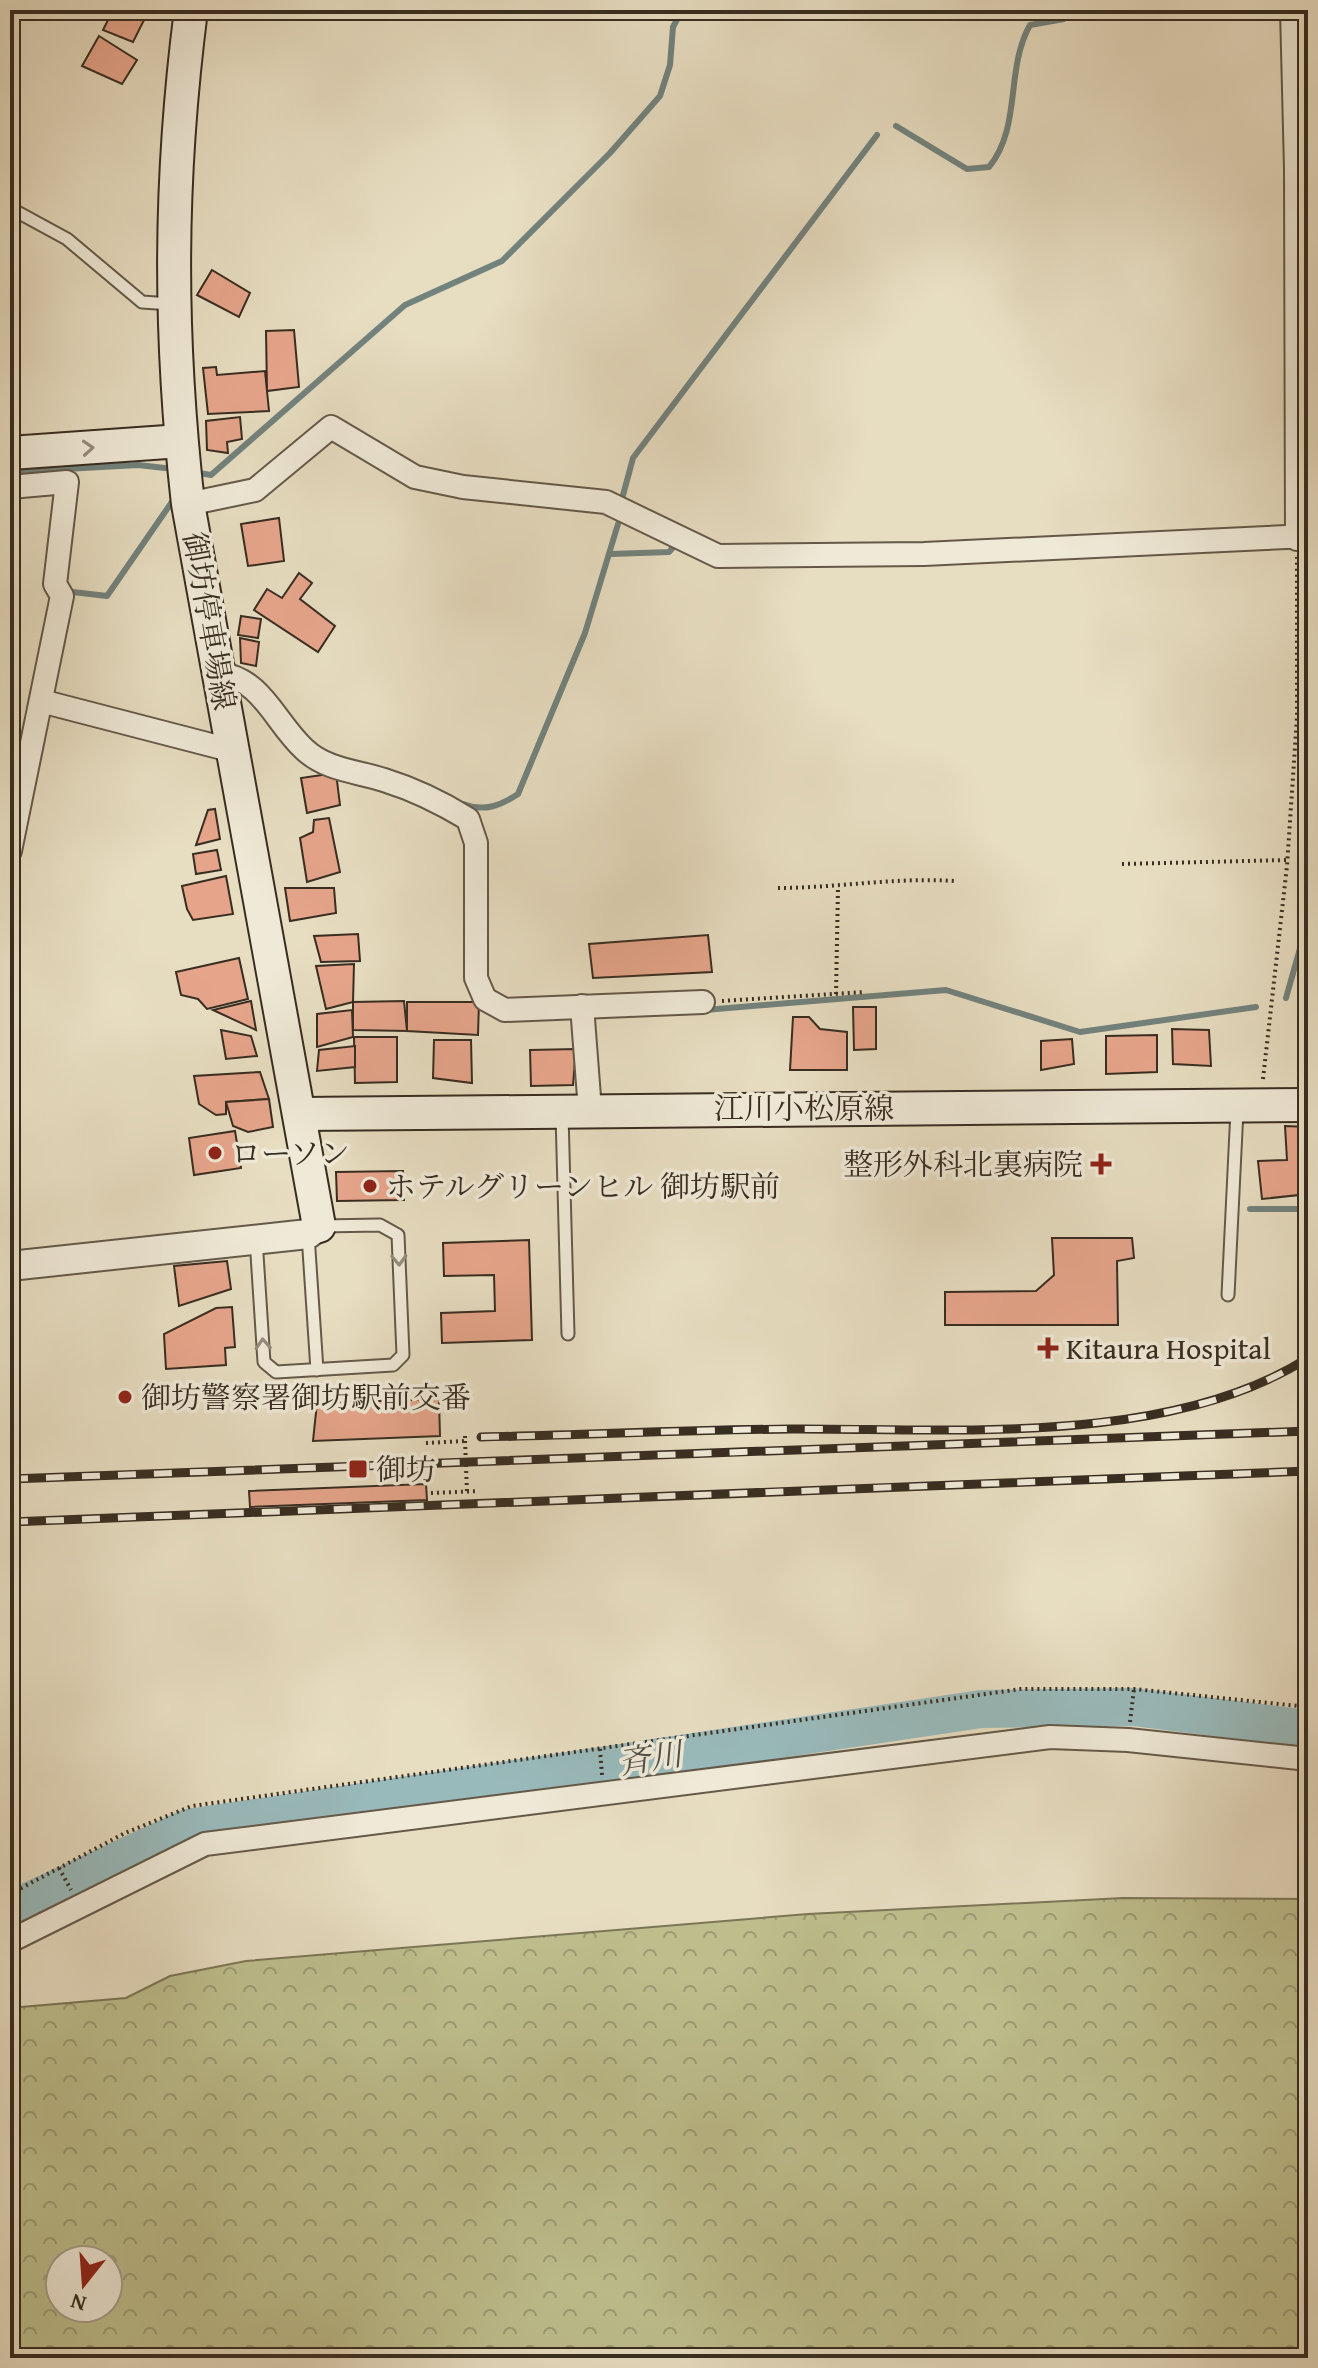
<svg xmlns="http://www.w3.org/2000/svg" width="1318" height="2368" font-family="'Gentium Book Plus','Noto Serif JP',serif">
  <style>
    .forest { fill: url(#forest-crowns); stroke: #7b7657; stroke-width: 2; fill-rule: evenodd }
    .lines { fill: none; stroke-linecap: round; stroke-linejoin: round }
    .stream { stroke: #72827d; stroke-width: 6 }
    .river { stroke: #99babb; stroke-width: 38 }
    .building { fill: #e6a58b; stroke: #382d21; stroke-width: 2 }
    .service-casing { stroke: #645949; stroke-width: 15 }
    .minor-casing { stroke: #645949; stroke-width: 26 }
    .tertiary-casing { stroke: #645949; stroke-width: 32 }
    .secondary-casing { stroke: #382d21; stroke-width: 36 }
    .path { stroke: #382d21; stroke-width: 4; stroke-dasharray: 2 4; stroke-linecap: butt }
    .service { stroke: #efe9d7; stroke-width: 11 }
    .minor { stroke: #efe9d7; stroke-width: 22 }
    .tertiary { stroke: #efe9d7; stroke-width: 28 }
    .secondary { stroke: #efe9d7; stroke-width: 32 }
    .rail-casing { stroke: #382d21; stroke-width: 9 }
    .rail { stroke: #efe9d7; stroke-width: 6; stroke-dasharray: 18; stroke-linecap: butt }
    .path-bridge { stroke: #382d21; stroke-width: 4; stroke-dasharray: 2 4; stroke-linecap: butt }
    .oneway { stroke: #948b7c }
    .poi-dot { fill: #8f2418; stroke: #efe9d7; stroke-width: 3 }
    .labels { text-anchor: middle; dominant-baseline: central; stroke-width: 7; stroke-linejoin: round; paint-order: stroke }
    .street-label { font-size: 30px; fill: #382d21; stroke: #efe9d7 }
    .poi-label { font-size: 30px; fill: #382d21; stroke: #efe9d7; text-anchor: start }
    .water-label { font-size: 32px; font-style: italic; fill: #505048; stroke: #efe9d7 }
  </style>
  <defs>
    <pattern id="forest-crowns" width="20" height="18" patternUnits="userSpaceOnUse" patternTransform="scale(2)"><rect width="20" height="18" fill="#bebe8d"/><path d="M2 6a3 3 0 1 1 6 0M12 15a3 3 0 1 1 6 0" fill="none" stroke="#9b9b73"/></pattern>
  </defs>
  <rect width="100%" height="100%" fill="#e7ddc1"/>
  <filter id="stains"><feTurbulence type="fractalNoise" baseFrequency=".0025" numOctaves="4"/><feColorMatrix values="0 0 0 0 .2 0 0 0 0 .09 0 0 0 0 .02 0 0 0 .5 -.17"/></filter>
  <radialGradient id="worn" r=".72"><stop offset=".6" stop-color="#630" stop-opacity="0"/><stop offset="1" stop-color="#630" stop-opacity=".3"/></radialGradient>
  <path class="forest" d="M1123,1898L1308,1899V2358H10V2008L126,1998L170,1976L246,1961L808,1914ZM60,2260H108V2308H60Z"/>
  <g class="lines">
    <g class="stream">
      <path d="M896,126L967,169L989,167C1022,127 1005,69 1030,25L1064,19L1073,10"/>
      <path d="M10,472L138,465L174,469"/>
      <path d="M193,472L211,475L405,305L502,261L610,153L660,96L670,65L673,27L682,10"/>
      <path d="M622,499L633,458L877,135"/>
      <path d="M611,554L669,552L677,543"/>
      <path d="M64,591L107,596L176,496"/>
      <path d="M463,804C484,812 500,806 518,794L585,633L618,524"/>
      <path d="M1286,998L1308,920"/>
      <path d="M705,1010L946,990L1080,1032L1256,1007"/>
      <path d="M1250,1209H1308"/>
    </g>
    <path class="river" d="M10,1910L188,1828L981,1709L1133,1707L1308,1729"/>
  </g>
  <g class="building">
    <path d="M113,10H149L133,42L103,30Z"/>
    <path d="M99,36L137,60L122,84L82,66Z"/>
    <path d="M212,270L250,293L239,317L197,295Z"/>
    <path d="M294,330L299,387L267,391L266,331Z"/>
    <path d="M216,367L217,375L265,371L269,411L208,414L203,368Z"/>
    <path d="M240,417L242,439L227,442L228,453L207,450L206,421Z"/>
    <path d="M279,518L284,561L248,566L241,524Z"/>
    <path d="M299,573L312,583L300,599L335,626L318,652L254,610L267,589L282,598Z"/>
    <path d="M241,616L261,619L258,638L238,635Z"/>
    <path d="M240,638L259,642L256,666L241,663Z"/>
    <path d="M336,773L340,805L307,813L301,778Z"/>
    <path d="M215,809L220,839L196,845L208,810Z"/>
    <path d="M329,818L340,872L307,882L300,838L313,832L314,820Z"/>
    <path d="M217,850L221,870L196,874L193,854Z"/>
    <path d="M226,876L233,914L193,920L187,909L182,886Z"/>
    <path d="M285,888H334L336,913L290,921Z"/>
    <path d="M358,934L360,961L321,962L314,936Z"/>
    <path d="M708,935L712,972L593,978L589,944Z"/>
    <path d="M239,958L248,999L207,1009L198,999L181,995L176,972Z"/>
    <path d="M354,964L353,1002L326,1009L316,966Z"/>
    <path d="M251,1001L256,1030L213,1010Z"/>
    <path d="M404,1001L407,1031L353,1030V1002Z"/>
    <path d="M407,1002H479L478,1035L407,1031Z"/>
    <path d="M853,1007H876V1049L854,1050Z"/>
    <path d="M352,1010L353,1037L317,1047V1014Z"/>
    <path d="M793,1017H809L820,1029L847,1032V1070H790Z"/>
    <path d="M1172,1029L1209,1030L1211,1066L1173,1064Z"/>
    <path d="M221,1030L251,1036L257,1056L226,1059Z"/>
    <path d="M1157,1035V1072L1106,1074V1036Z"/>
    <path d="M354,1037H397V1082L355,1083Z"/>
    <path d="M1072,1039L1074,1064L1041,1070V1041Z"/>
    <path d="M434,1040H471L472,1083L433,1078Z"/>
    <path d="M355,1046V1067L317,1071L319,1050Z"/>
    <path d="M576,1049L573,1085L531,1086L530,1050Z"/>
    <path d="M260,1072L269,1099L226,1102V1114L216,1115L199,1104L194,1076Z"/>
    <path d="M269,1099L273,1127L248,1132L233,1126L226,1102Z"/>
    <path d="M1285,1126L1308,1127V1194L1262,1199L1258,1161L1287,1160Z"/>
    <path d="M235,1131L241,1168L194,1175L189,1138Z"/>
    <path d="M403,1171L404,1200L337,1201L336,1172Z"/>
    <path d="M1052,1238H1132L1134,1258L1117,1261L1118,1325H945V1292L1036,1291L1054,1275Z"/>
    <path d="M529,1240L532,1340L442,1343L441,1313L495,1311L494,1275L444,1276L443,1243Z"/>
    <path d="M227,1261L231,1289L179,1306L174,1266Z"/>
    <path d="M232,1307L235,1347L225,1348L226,1365L166,1369L164,1334L216,1308Z"/>
    <path d="M439,1399L440,1436L313,1441L317,1403Z"/>
    <path d="M426,1484L427,1500L250,1507L249,1491Z"/>
  </g>
  <g class="lines">
    <g class="service-casing">
      <g id="service">
        <path d="M10,208L67,239L142,302L171,304"/>
        <path d="M562,1115L568,1334"/>
        <path d="M308,1235L317,1370"/>
        <path d="M256,1239L264,1362L276,1372L393,1365L403,1355L398,1235L380,1225L320,1226"/>
        <path d="M1228,1295L1237,1110"/>
      </g>
    </g>
    <g class="minor-casing">
      <g id="minor">
        <path d="M1292,10L1296,169L1297,539"/>
        <path d="M10,487L67,482L55,584L62,596L10,851"/>
        <path d="M188,504L255,490L331,427L415,477L463,487L606,502L718,556L924,554L1308,536"/>
        <path d="M219,673C263,680 274,721 304,749C326,770 356,771 384,780C413,789 442,803 468,819L476,843V978L485,999L505,1010L703,1002"/>
        <path d="M41,701L234,751"/>
        <path d="M582,1006L590,1110"/>
        <path d="M10,1941L205,1844L1050,1737L1128,1740L1308,1759"/>
      </g>
    </g>
    <g class="tertiary-casing">
      <path id="tertiary" d="M10,1266L308,1234L319,1226"/>
    </g>
    <g class="secondary-casing">
      <g id="secondary">
        <path d="M191,10C169,181 169,333 188,504L319,1226"/>
        <path d="M10,453L181,441"/>
        <path d="M300,1114L1308,1105"/>
      </g>
    </g>
    <g class="path">
      <path d="M1122,864L1287,860"/>
      <path d="M778,888C837,888 895,877 954,881"/>
      <path d="M836,994L838,888"/>
      <path d="M722,1001L864,992"/>
      <path d="M1263,1079L1287,866L1297,717V557"/>
      <path d="M426,1443L465,1441V1433"/>
      <path d="M431,1493L479,1491"/>
      <path d="M1130,1722L1134,1689"/>
      <path d="M600,1749L602,1775"/>
      <path d="M59,1868L71,1890"/>
      <path d="M10,1894L125,1833L192,1806L1021,1689H1134L1308,1707"/>
    </g>
    <use href="#service" class="service"/>
    <use href="#minor" class="minor"/>
    <use href="#tertiary" class="tertiary"/>
    <use href="#secondary" class="secondary"/>
    <g class="rail-casing">
      <g id="rail">
        <path d="M481,1437C584,1435 687,1430 791,1429C952,1428 1167,1447 1308,1358"/>
        <path d="M10,1479L1308,1431"/>
        <path d="M10,1522L1308,1471"/>
      </g>
    </g>
    <use href="#rail" class="rail"/>
    <path class="path-bridge" d="M465,1441L467,1492"/>
  </g>
  <defs><path id="oneway-chevron" d="M-2-3.5L2.5 0L-2 3.5" fill="none" stroke-width="1.6" stroke-linecap="round" stroke-linejoin="round" transform="scale(2)"/></defs>
  <g class="oneway">
    <use href="#oneway-chevron" transform="translate(88 448) rotate(-4)"/>
    <use href="#oneway-chevron" transform="translate(399 1260) rotate(88)"/>
    <use href="#oneway-chevron" transform="translate(263 1344) rotate(-93)"/>
  </g>
  <g class="poi-dot">
    <circle cx="215" cy="1153" r="8"/>
    <path d="M1097 1152h8v8h8v8h-8v8h-8v-8h-8v-8h8z"/>
    <circle cx="370" cy="1186" r="8"/>
    <path d="M1044 1336h8v8h8v8h-8v8h-8v-8h-8v-8h8z"/>
    <circle cx="125" cy="1397" r="8"/>
    <rect x="348" y="1459" width="20" height="20" rx="4"/>
  </g>
  <g class="labels">
    <g class="street-label">
      <text transform="translate(210 621) rotate(80)">御坊停車場線</text>
      <text x="804" y="1108">江川小松原線</text>
    </g>
    <g class="poi-label">
      <text x="231" y="1153">ローソン</text>
      <text x="1083" y="1164" text-anchor="end">整形外科北裏病院</text>
      <text x="386" y="1186">ホテルグリーンヒル 御坊駅前</text>
      <text x="1066" y="1348">Kitaura Hospital</text>
      <text x="141" y="1397">御坊警察署御坊駅前交番</text>
      <text x="376" y="1469">御坊</text>
    </g>
    <g class="water-label">
      <text transform="translate(650 1758) rotate(-9)">斉川</text>
    </g>
  </g>
  <rect width="1318" height="2368" fill="none" stroke="#e7ddc1" stroke-width="40"/>
  <rect x="12" y="12" width="1294" height="2344" fill="none" stroke="#382d21" stroke-width="4"/>
  <rect x="20" y="20" width="1278" height="2328" fill="none" stroke="#382d21" stroke-width="2"/>
  <g transform="translate(84 2284) rotate(197)"><circle r="38" fill="#efe9d7" stroke="#a69e8e" stroke-width="2"/>
  <path d="M0-6L14 30L0 20L-14 30Z" fill="#8f2418"/>
  <text y="-12" font-size="22" font-weight="bold" text-anchor="middle" fill="#382d21">N</text>
  </g>
  <rect width="100%" height="100%" filter="url(#stains)"/>
  <rect width="100%" height="100%" fill="url(#worn)"/>
</svg>
